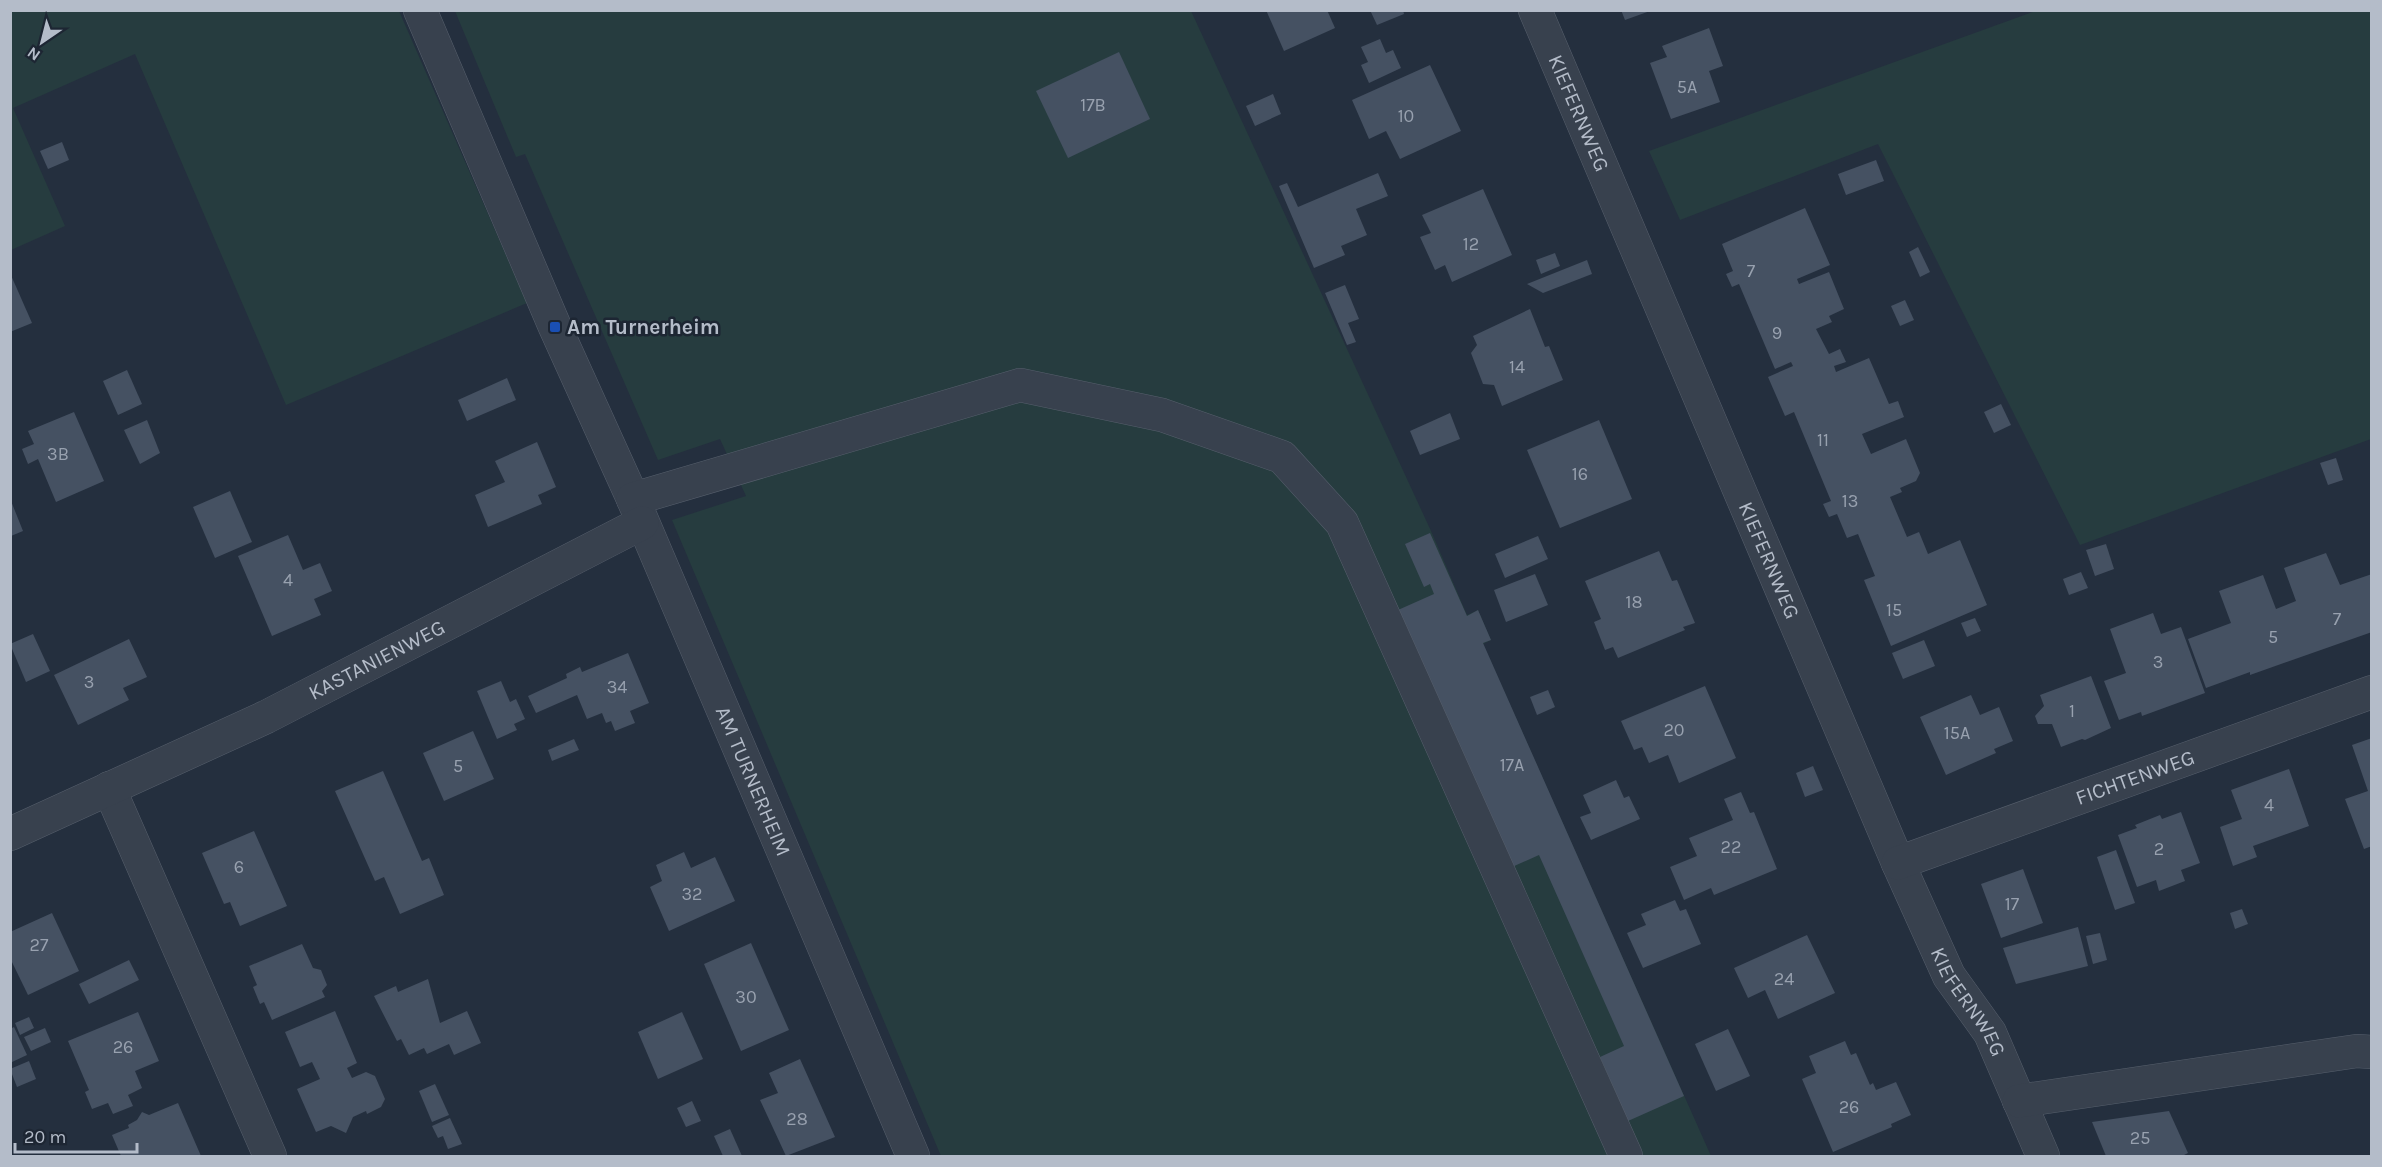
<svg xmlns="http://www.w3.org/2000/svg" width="2382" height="1167" font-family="Karla,sans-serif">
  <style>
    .green { fill: #263c3f }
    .building { fill: #455162 }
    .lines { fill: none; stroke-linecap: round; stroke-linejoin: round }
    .minor-casing { stroke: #565f6c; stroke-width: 34 }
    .minor { stroke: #38414e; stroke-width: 33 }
    .transit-dot { fill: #1a4fb4; stroke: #1d2633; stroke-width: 2 }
    .labels { text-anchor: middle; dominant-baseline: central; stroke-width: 5; stroke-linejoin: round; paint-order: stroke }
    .number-label { font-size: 18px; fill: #98a1af }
    .street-label { font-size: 21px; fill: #b4bcc9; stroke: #1d2633 }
    .poi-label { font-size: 21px; font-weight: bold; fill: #b4bcc9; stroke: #1d2633; text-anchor: start }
  </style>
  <rect width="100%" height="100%" fill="#242f3e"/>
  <g class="green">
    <path d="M11,10L399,11L527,303L286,405L135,54L13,108L65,226L11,250Z"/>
    <path d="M2038,10L2371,11V439L2080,545L1878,144L1680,220L1649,151Z"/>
    <path d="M455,11H1191L1431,531L1467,615L1478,610L1491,640L1483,644L1711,1156H941L672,520L746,496L720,439L658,460L525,154L516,157Z"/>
  </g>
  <g class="building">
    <path d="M1266,10H1327L1335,28L1284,51Z"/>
    <path d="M1370,10H1403L1404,14L1377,25Z"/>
    <path d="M1621,10H1650V11L1625,20Z"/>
    <path d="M1709,28L1723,66L1709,71L1720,102L1671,119L1650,63L1667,57L1662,46Z"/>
    <path d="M1380,39L1386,53L1393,50L1401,68L1369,83L1361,65L1368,62L1361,47Z"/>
    <path d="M1119,52L1150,119L1068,158L1036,91Z"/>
    <path d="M1430,65L1461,131L1400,159L1386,131L1369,139L1352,100Z"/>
    <path d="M1273,94L1281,114L1255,126L1246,106Z"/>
    <path d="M62,142L69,160L48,169L40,151Z"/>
    <path d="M1876,160L1884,181L1846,195L1838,174Z"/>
    <path d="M1378,173L1388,196L1356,209L1367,235L1341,246L1345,255L1314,268L1279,186L1287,183L1298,207Z"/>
    <path d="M1483,189L1512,255L1452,282L1445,265L1435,270L1420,237L1431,233L1422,215Z"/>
    <path d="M1805,208L1830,265L1797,279L1799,284L1829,272L1844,309L1829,316L1832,322L1816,329L1829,354L1840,349L1846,362L1834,366L1836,372L1869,358L1889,404L1898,401L1904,417L1862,434L1871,454L1906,439L1920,473L1916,481L1900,488L1902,492L1890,497L1907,537L1919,532L1928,554L1960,540L1987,605L1891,646L1864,580L1875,576L1858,534L1847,538L1837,514L1829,517L1823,504L1831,501L1794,412L1785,416L1768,377L1793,366L1791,362L1775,369L1739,284L1732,287L1726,274L1733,271L1722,244Z"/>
    <path d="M1918,247L1930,272L1920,277L1909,252Z"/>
    <path d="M1555,253L1560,266L1541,274L1536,260Z"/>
    <path d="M1587,260L1592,274L1543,293L1527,284Z"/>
    <path d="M10,273L32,323L10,332Z"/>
    <path d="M1345,285L1359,319L1348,323L1356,342L1347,345L1325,293Z"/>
    <path d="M1905,300L1914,320L1900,326L1891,306Z"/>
    <path d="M1530,309L1545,347L1549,346L1563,380L1502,406L1494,385L1483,384L1471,353L1477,345L1473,336Z"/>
    <path d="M127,370L142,404L118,415L103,381Z"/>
    <path d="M507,378L516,400L467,421L458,400Z"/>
    <path d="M2001,404L2011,425L1994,433L1984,412Z"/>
    <path d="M74,412L104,481L56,502L38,459L28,464L22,449L34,444L28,431Z"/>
    <path d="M1450,413L1460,439L1420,455L1410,431Z"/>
    <path d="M147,420L160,453L140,464L124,430Z"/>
    <path d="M1599,420L1632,499L1560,528L1527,450Z"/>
    <path d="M537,442L556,487L538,495L542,504L488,527L475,495L505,482L495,461Z"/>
    <path d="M2336,458L2343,480L2328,485L2320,463Z"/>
    <path d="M230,491L252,542L215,558L193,507Z"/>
    <path d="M11,501L23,531L11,536Z"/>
    <path d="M1430,533L1467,616L1478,610L1491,640L1483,643L1684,1096L1628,1121L1600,1057L1624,1046L1539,855L1512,867L1398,610L1434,594L1430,584L1424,587L1405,544Z"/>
    <path d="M288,535L303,570L320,563L332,591L314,599L321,615L272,636L238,556Z"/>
    <path d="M1538,536L1548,559L1505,578L1495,554Z"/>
    <path d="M2106,544L2114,569L2095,576L2086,550Z"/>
    <path d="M1659,551L1672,581L1677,580L1695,623L1683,627L1685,630L1618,658L1613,647L1605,650L1594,622L1601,619L1585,581Z"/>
    <path d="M2326,553L2340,585L2372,574V632L2250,675V672L2206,688L2188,639L2231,623L2219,591L2263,575L2276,609L2296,601L2284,568Z"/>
    <path d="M2081,572L2088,588L2069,595L2063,579Z"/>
    <path d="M1535,574L1548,605L1506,622L1494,590Z"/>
    <path d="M2153,613L2161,634L2181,627L2205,693L2142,716L2141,712L2119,720L2104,681L2126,673L2110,629Z"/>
    <path d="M1975,618L1981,631L1967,637L1961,623Z"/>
    <path d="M33,634L50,671L26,682L10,644Z"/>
    <path d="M129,639L147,677L123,688L129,700L78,725L54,675Z"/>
    <path d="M1924,640L1935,666L1903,679L1892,653Z"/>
    <path d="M628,653L649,703L630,711L635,723L615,731L611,721L606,723L602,713L587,719L577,695L536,713L528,696L567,678L566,674L580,667L582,672Z"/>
    <path d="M2091,676L2111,728L2085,740L2082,739L2061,747L2052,724H2038L2035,716L2044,706L2040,695Z"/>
    <path d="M501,681L510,702L516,699L525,719L514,724L517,730L497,739L477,691Z"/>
    <path d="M1705,686L1736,758L1679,783L1668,755L1649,763L1642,747L1634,750L1621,721Z"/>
    <path d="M1548,690L1555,707L1537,715L1530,697Z"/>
    <path d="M1971,695L1980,715L1999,707L2013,741L1994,749L1996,753L1946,775L1920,717Z"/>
    <path d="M473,731L494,779L444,801L423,753Z"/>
    <path d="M2372,738V846L2364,849L2345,799L2368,791L2352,745Z"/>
    <path d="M574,739L579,750L552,761L548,750Z"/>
    <path d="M1813,766L1823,790L1805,797L1796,773Z"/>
    <path d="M2289,769L2309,826L2253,846L2257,857L2233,866L2220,827L2242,819L2231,790Z"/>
    <path d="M383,771L422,861L429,858L444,895L400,914L384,877L375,881L335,791Z"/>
    <path d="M1616,780L1624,798L1629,796L1640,819L1591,840L1580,817L1591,813L1583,795Z"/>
    <path d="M1741,792L1750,813L1754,812L1777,869L1714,895L1711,888L1684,900L1670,867L1697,856L1689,838L1733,820L1724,799Z"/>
    <path d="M2181,812L2200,863L2181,870L2185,881L2159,891L2156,880L2137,887L2118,835L2137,828L2135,825L2160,815L2162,819Z"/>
    <path d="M254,831L287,906L240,926L230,902L224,904L202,853Z"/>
    <path d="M2116,850L2135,903L2115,910L2097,857Z"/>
    <path d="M684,852L691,868L715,857L735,901L669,931L650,887L662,881L656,865Z"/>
    <path d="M2023,869L2043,923L2001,938L1981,884Z"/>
    <path d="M1675,900L1680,911L1686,909L1701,944L1643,968L1627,933L1646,925L1641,914Z"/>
    <path d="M2242,909L2248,924L2235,929L2230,913Z"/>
    <path d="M52,913L79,971L28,995L10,958V932Z"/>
    <path d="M2078,927L2088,966L2016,984L2003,948Z"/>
    <path d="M2100,933L2107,960L2093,964L2086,936Z"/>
    <path d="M1807,935L1835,993L1778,1019L1765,990L1748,998L1734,968Z"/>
    <path d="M751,943L789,1030L741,1051L704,964Z"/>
    <path d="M302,944L313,968L321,970L327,985L322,991L325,997L272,1020L264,1002L260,1004L253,987L257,985L249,966Z"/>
    <path d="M129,960L139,980L89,1004L79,984Z"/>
    <path d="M428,979L440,1023L467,1011L481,1043L454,1055L449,1044L427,1054L424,1048L409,1055L401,1039L397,1041L374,996L396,986L398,992Z"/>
    <path d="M335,1011L357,1063L347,1068L352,1078L366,1072L375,1076L385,1099L381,1107L367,1114L366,1111L353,1117L346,1133L331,1126L316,1132L297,1089L320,1079L312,1062L300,1067L285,1032Z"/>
    <path d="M138,1012L159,1061L135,1071L142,1088L128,1095L133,1106L113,1114L108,1103L92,1109L85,1092L89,1090L68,1041Z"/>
    <path d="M682,1012L703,1059L658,1079L638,1032Z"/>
    <path d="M29,1017L34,1028L20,1035L15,1023Z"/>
    <path d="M14,1027L27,1055L12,1062L10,1029Z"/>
    <path d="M45,1028L51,1042L31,1051L24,1037Z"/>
    <path d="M1728,1029L1750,1076L1716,1091L1695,1044Z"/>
    <path d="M1845,1041L1851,1055L1856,1053L1870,1085L1873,1083L1876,1090L1896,1082L1911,1115L1891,1124L1892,1127L1833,1152L1802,1079L1816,1073L1809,1056Z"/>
    <path d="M800,1059L835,1137L786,1156L760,1100L778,1093L769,1073Z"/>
    <path d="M29,1061L36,1079L17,1087L10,1069Z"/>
    <path d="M435,1084L449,1115L432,1122L419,1091Z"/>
    <path d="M692,1101L701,1121L686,1127L677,1108Z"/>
    <path d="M178,1103L201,1156H121L112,1135L129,1128L128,1125L137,1120L142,1112L149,1115Z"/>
    <path d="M2169,1111L2188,1153L2182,1156H2106L2092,1122Z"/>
    <path d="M450,1118L462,1144L448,1149L443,1136L438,1138L432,1126Z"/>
    <path d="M730,1129L742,1156H723L714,1136Z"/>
  </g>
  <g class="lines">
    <g class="minor-casing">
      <g id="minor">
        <path id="s1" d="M420,10L555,327L633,499L913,1156"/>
        <path id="s2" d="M1535,10L1898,863L1949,976L1990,1033L2043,1156"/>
        <path d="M633,499L1020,385L1162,415L1282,457L1342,523L1626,1156"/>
        <path d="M109,788L270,1156"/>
        <path id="s3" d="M10,834L266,717L642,523"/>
        <path id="s4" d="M1898,863L2372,692"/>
        <path d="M2019,1101L2357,1051L2372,1052"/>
      </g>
    </g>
    <use href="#minor" class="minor"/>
  </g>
  <rect class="transit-dot" x="549" y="321" width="12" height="12" rx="3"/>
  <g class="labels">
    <g class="number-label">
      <text x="1687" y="87">5A</text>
      <text x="1093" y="105">17B</text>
      <text x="1406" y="116">10</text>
      <text x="1471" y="244">12</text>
      <text x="1751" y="271">7</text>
      <text x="1777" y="333">9</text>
      <text x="1517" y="367">14</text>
      <text x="1823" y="440">11</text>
      <text x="58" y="454">3B</text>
      <text x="1580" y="474">16</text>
      <text x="1850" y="501">13</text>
      <text x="288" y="580">4</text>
      <text x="1634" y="602">18</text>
      <text x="1894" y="610">15</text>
      <text x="2337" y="619">7</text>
      <text x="2273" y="637">5</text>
      <text x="2158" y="662">3</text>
      <text x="89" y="682">3</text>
      <text x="617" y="687">34</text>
      <text x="2072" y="711">1</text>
      <text x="1674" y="730">20</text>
      <text x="1957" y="733">15A</text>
      <text x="1512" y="765">17A</text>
      <text x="458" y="766">5</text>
      <text x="2269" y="805">4</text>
      <text x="1731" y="847">22</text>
      <text x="2159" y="849">2</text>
      <text x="239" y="867">6</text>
      <text x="692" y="894">32</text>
      <text x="2012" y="904">17</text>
      <text x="39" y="945">27</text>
      <text x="1784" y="979">24</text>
      <text x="746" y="997">30</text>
      <text x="123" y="1047">26</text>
      <text x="1849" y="1107">26</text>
      <text x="797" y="1119">28</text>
      <text x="2140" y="1138">25</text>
    </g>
    <g class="street-label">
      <text stroke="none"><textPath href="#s2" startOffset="112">KIEFERNWEG</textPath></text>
      <text stroke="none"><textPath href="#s2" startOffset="598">KIEFERNWEG</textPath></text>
      <text stroke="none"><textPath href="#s3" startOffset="406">KASTANIENWEG</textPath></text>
      <text stroke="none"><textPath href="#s4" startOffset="252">FICHTENWEG</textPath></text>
      <text stroke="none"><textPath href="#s1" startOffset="840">AM TURNERHEIM</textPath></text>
      <text stroke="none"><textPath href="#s2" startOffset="1083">KIEFERNWEG</textPath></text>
    </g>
    <g class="poi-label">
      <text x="567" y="327">Am Turnerheim</text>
    </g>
  </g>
  <rect width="2382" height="1167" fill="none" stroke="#b4bcc9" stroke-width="24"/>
  <g transform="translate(42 42) rotate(215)" stroke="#1d2633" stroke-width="4.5" paint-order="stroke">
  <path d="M0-4.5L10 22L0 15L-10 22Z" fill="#b4bcc9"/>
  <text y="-9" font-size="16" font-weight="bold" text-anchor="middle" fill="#b4bcc9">N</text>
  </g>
  <path d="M15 1143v9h122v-9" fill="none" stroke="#b4bcc9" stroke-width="3"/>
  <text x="24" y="1143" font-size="18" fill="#b4bcc9" stroke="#1d2633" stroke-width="4.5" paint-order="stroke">20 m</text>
</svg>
